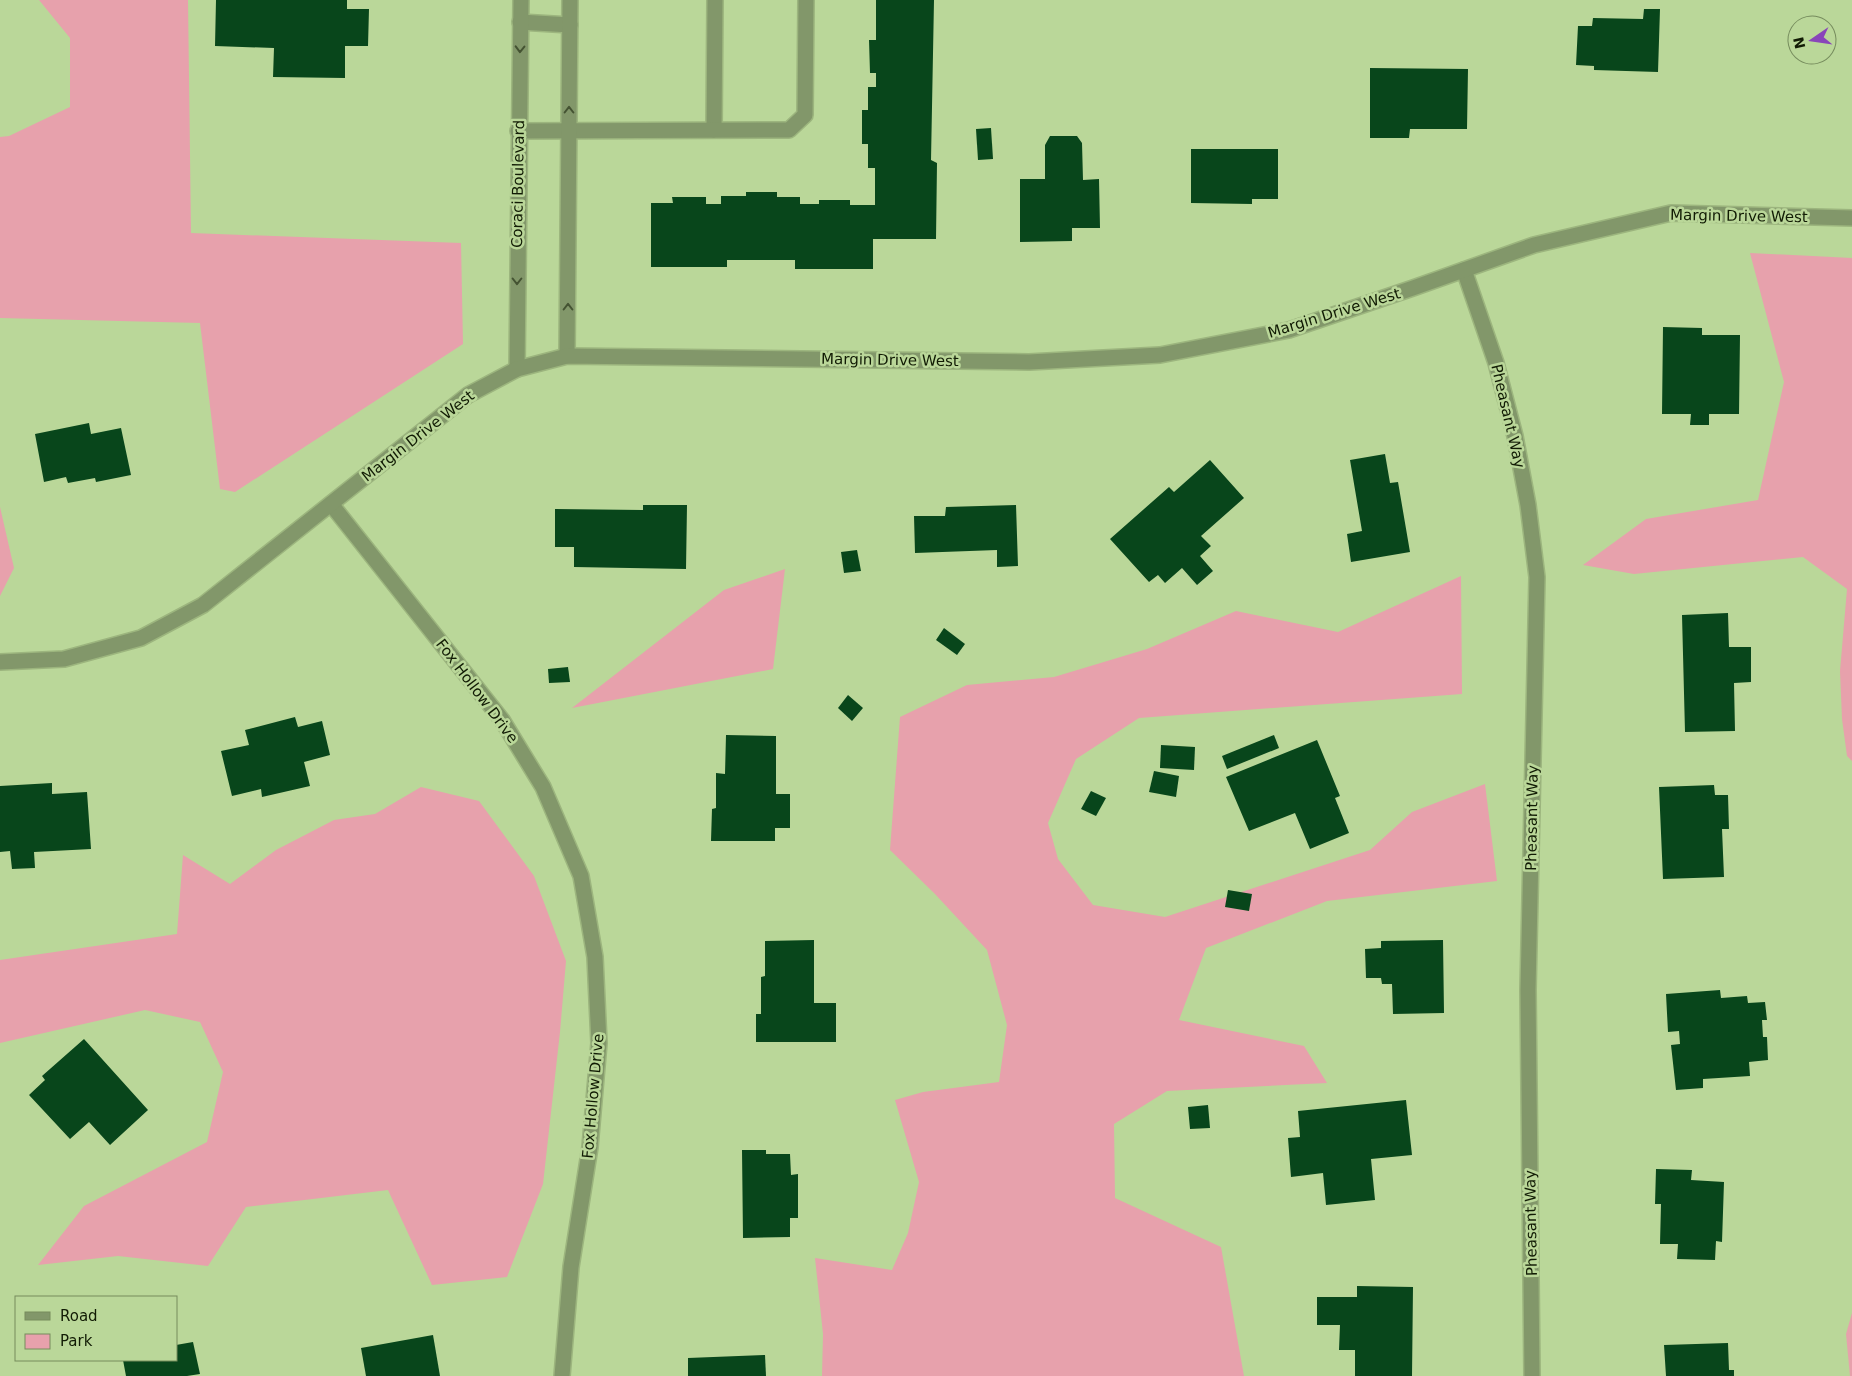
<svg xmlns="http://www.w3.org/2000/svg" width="1852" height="1376" font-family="'DejaVu Sans',sans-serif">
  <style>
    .green { fill: #e7a1ac }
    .building { fill: #08461b }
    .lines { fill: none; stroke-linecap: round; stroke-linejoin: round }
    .minor-casing { stroke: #9cb57e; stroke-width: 18 }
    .minor { stroke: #82976a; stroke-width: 15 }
    .oneway { stroke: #445332 }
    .labels { text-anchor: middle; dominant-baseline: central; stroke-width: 5; stroke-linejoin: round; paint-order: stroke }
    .street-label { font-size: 15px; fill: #111b04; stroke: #bad799 }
  </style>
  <rect width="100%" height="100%" fill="#bad799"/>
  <g class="green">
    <path d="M39,0H188L191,233L461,243L463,344L235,492L220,489L200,323L0,318V137L9,136L70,107V38Z"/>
    <path d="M1750,253L1852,258V761L1847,756L1842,719L1840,671L1847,589L1803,557L1634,574L1583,565L1646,519L1758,500L1784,382Z"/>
    <path d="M0,507L14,568L0,596Z"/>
    <path d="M785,569L773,669L572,708L724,590Z"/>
    <path d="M1461,576L1462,694L1139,718L1076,759L1048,823L1058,859L1093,905L1165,917L1370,850L1412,812L1485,784L1497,881L1327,901L1206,948L1179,1020L1304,1046L1327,1083L1167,1091L1114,1124L1115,1198L1221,1247L1244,1376H822L823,1334L815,1258L892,1270L908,1233L919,1182L895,1100L923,1092L999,1082L1007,1025L987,950L935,894L890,850L900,717L967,685L1054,677L1147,649L1236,611L1338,632Z"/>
    <path d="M421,787L479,801L534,876L566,961L560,1032L543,1184L507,1277L432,1285L388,1190L246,1207L208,1266L118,1256L38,1265L84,1206L207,1142L223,1072L200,1022L145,1010L0,1043V960L177,934L183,855L230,884L276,850L334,820L375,814Z"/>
    <path d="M1852,1313V1376H1850L1846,1334Z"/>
  </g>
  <g class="building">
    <path d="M216,0H347V9H369L368,46H345V78L273,77L274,48L215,46Z"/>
    <path d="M876,0H934L931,160L937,163L936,239H873V269H795V260H727V267H651V203H673L672,197H706V204H721V196H746V192H777V197H800V204H819V200H850V205H875V168H868V144H862V110H868V87H876V73H870L869,40H876Z"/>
    <path d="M1644,9H1660L1658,72L1594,70V66L1576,65L1578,26H1592L1593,18L1643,19Z"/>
    <path d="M1370,68L1468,69L1467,129H1410L1409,138H1370Z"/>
    <path d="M991,128L993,159L978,160L976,129Z"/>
    <path d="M1050,136H1077L1082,143L1083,180L1099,179L1100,228H1072V241L1020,242V179H1045V145Z"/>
    <path d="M1191,149H1278V199H1252V204L1191,203Z"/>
    <path d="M1663,327L1702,328V335H1740L1739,414H1709V425H1690L1691,414H1662Z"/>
    <path d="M89,423L91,434L121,428L131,475L96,482L95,478L68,483L66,477L44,482L35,434Z"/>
    <path d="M1385,454L1390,483L1398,482L1410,552L1351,562L1347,534L1362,531L1350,460Z"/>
    <path d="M1210,460L1244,498L1201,536L1211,546L1200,556L1213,571L1197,585L1182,568L1165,583L1158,575L1149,582L1110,539L1169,487L1174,492Z"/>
    <path d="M643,505H687L686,569L574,567V547H555V509L643,510Z"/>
    <path d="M1016,505L1018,566L997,567V550L915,553L914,516H945L946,507Z"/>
    <path d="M857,550L861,571L844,573L841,552Z"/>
    <path d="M1728,613L1729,647H1751V682L1734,683L1735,731L1685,732L1682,615Z"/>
    <path d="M944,628L965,644L957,655L936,640Z"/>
    <path d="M568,667L570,682L549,683L548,669Z"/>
    <path d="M848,695L863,708L852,721L838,708Z"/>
    <path d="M295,717L298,727L322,721L330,755L304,762L310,786L262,797L261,789L232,796L221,751L249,745L245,730Z"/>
    <path d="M726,735L776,736V794H790V828H775V841H711L712,809L716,808V773L725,774Z"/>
    <path d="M1274,735L1279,748L1227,769L1222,756Z"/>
    <path d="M1317,740L1340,796L1335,798L1349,833L1310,849L1295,813L1249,831L1226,777Z"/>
    <path d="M1161,745L1195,747L1194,770L1160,768Z"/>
    <path d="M1154,771L1179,776L1176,797L1149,792Z"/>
    <path d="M52,783V794L87,792L91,849L34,852L35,868L12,869L10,851L0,852V786Z"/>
    <path d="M1714,785L1715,795H1728L1729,829H1722L1724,877L1663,879L1659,787Z"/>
    <path d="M1091,791L1106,798L1096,816L1081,809Z"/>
    <path d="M1228,890L1252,894L1249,911L1225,907Z"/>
    <path d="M814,940V1003H836V1042H756V1014H761V977L765,976V941Z"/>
    <path d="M1443,940L1444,1013L1393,1014L1392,984H1382L1381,978H1366L1365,949L1381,948V941Z"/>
    <path d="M1720,990L1721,998L1747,996L1748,1003L1765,1002L1767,1020H1762L1763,1037H1767L1768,1060L1749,1062L1750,1076L1703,1079V1088L1676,1090L1671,1045L1680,1044L1679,1031L1668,1032L1666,994Z"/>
    <path d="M84,1039L148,1110L110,1145L89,1122L70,1139L29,1095L45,1080L42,1076Z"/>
    <path d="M1406,1100L1412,1155L1371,1159L1375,1200L1326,1205L1323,1173L1291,1177L1288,1138L1300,1137L1298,1111Z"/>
    <path d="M1208,1105L1210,1128L1190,1129L1188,1107Z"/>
    <path d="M742,1150H766V1154H790L791,1175L798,1174V1218H790V1237L743,1238Z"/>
    <path d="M1656,1169L1692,1170L1691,1180L1724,1182L1722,1242L1716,1241L1715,1260L1677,1259L1678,1244H1660L1661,1204H1655Z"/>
    <path d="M1357,1286L1413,1287L1412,1376H1355V1350H1339L1340,1325H1317V1297H1357Z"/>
    <path d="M433,1335L440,1376H366L361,1348Z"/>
    <path d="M193,1342L200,1374L187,1376H126L123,1360H176V1345Z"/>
    <path d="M1728,1343L1729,1370H1734V1376H1666L1664,1345Z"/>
    <path d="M765,1355L766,1376H688V1358Z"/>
  </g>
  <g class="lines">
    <g class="minor-casing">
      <g id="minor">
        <path d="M520,22L570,25"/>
        <path d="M714,130L715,0"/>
        <path d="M518,131L789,130L805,115L806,0"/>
        <path d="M1464,270L1496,363L1515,436L1528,505L1537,577L1528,990L1532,1376"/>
        <path d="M567,356L570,0"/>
        <path d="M517,369L521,0"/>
        <path d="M331,504L502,720L543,787L581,876L595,957L599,1043L590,1147L571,1267L562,1376"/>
        <path d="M0,662L64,659L141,638L203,605L468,395L517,369L567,356L1029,362L1160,355L1289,330L1413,288L1534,245L1671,213L1852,218"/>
      </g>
    </g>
    <use href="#minor" class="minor"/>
  </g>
  <defs><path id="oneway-chevron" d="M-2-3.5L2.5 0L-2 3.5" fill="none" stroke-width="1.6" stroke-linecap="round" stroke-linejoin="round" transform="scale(1.25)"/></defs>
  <g class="oneway">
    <use href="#oneway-chevron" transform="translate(520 49) rotate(91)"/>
    <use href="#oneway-chevron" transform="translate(569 110) rotate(-90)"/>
    <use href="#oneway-chevron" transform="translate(517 281) rotate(90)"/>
    <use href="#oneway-chevron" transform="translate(568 307) rotate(-90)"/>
  </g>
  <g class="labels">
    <g class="street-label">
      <text transform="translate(518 184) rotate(-89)">Coraci Boulevard</text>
      <text transform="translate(1739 216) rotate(1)">Margin Drive West</text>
      <text transform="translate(1334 313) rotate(-17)">Margin Drive West</text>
      <text transform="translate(890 360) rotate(1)">Margin Drive West</text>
      <text transform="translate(1508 416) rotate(77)">Pheasant Way</text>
      <text transform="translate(418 436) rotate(-38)">Margin Drive West</text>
      <text transform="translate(477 691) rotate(53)">Fox Hollow Drive</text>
      <text transform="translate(1532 818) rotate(-89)">Pheasant Way</text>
      <text transform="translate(593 1096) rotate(-85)">Fox Hollow Drive</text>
      <text transform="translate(1531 1223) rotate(-91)">Pheasant Way</text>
    </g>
  </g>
  <rect x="15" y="1296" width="162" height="65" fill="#bad799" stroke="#768c5d"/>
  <rect x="25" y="1312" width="25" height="8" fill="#82976a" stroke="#768c5d"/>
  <text x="60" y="1321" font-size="15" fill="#111b04">Road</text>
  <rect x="25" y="1334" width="25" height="15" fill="#e7a1ac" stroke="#768c5d"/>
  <text x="60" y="1346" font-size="15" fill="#111b04">Park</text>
  <g transform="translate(1812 40) rotate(257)"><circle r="24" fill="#bad799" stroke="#768c5d"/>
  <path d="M0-4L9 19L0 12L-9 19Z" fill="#8945b9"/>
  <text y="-8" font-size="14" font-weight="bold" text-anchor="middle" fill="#111b04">N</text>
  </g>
</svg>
